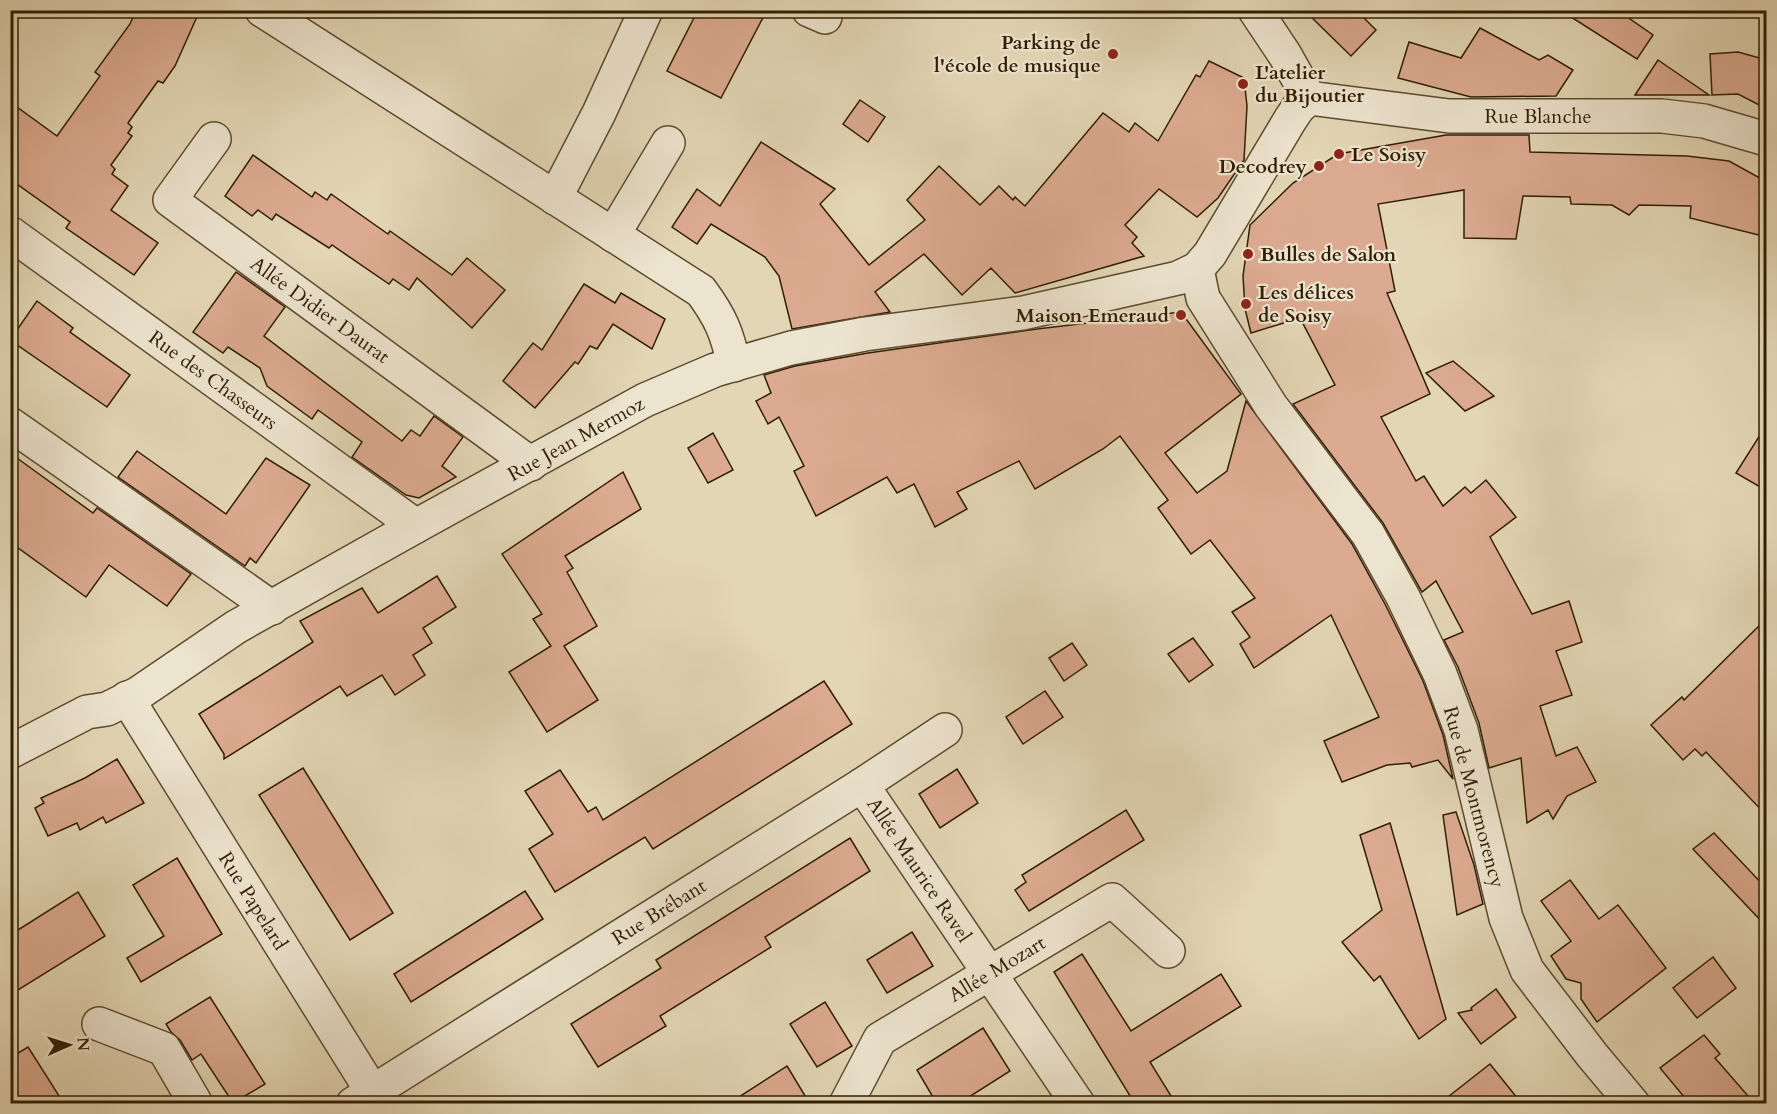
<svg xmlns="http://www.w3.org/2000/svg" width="1777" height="1114" font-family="Cardo,serif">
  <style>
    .building { fill: #dcaa90; stroke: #301e03; stroke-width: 1.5 }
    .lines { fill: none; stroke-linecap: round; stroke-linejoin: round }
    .minor-casing { stroke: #5d4c30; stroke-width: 36 }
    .minor { stroke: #ede4cf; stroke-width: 33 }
    .poi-dot { fill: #8f2418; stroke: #ede4cf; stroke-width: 2 }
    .labels { text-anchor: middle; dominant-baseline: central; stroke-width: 4.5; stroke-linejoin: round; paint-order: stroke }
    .poi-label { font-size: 20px; font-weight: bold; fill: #301e03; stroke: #ede4cf; text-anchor: start }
    .street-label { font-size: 20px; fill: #301e03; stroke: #ede4cf }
  </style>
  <rect width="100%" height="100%" fill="#e3d6b5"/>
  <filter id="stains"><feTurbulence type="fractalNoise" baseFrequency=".00333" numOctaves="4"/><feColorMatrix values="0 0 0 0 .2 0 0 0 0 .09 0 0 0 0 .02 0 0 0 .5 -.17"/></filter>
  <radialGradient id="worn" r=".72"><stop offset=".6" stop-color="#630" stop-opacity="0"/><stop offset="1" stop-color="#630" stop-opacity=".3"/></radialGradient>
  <g class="building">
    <path d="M136,10H200L175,66L163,83L158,81L128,123L132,127L128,133L132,136L111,165L115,169L112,174L128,186L111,210L158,243L134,275L66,228L70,222L10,179V102L57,136L100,76L95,72L130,24Z"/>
    <path d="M698,10H767L721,98L667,71Z"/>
    <path d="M1304,10H1356L1376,30L1351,56Z"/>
    <path d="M1560,10H1617L1653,35L1637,59Z"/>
    <path d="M1480,28L1539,60L1548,55L1573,70L1556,96L1471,97L1398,78L1409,42L1461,58Z"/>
    <path d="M1738,52L1767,60V109L1738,94L1712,95L1710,54Z"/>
    <path d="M1658,60L1709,95H1635Z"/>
    <path d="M1209,61L1244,78L1247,106L1244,160L1218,198L1197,217L1159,189L1125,225L1137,237L1132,243L1144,256L1015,293L991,268L962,295L924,254L875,292L890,312L792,329L779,276L765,257L711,224L697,244L672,227L697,189L720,206L761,142L835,189L820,204L869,265L925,220L907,200L939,166L980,205L999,186L1013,200L1015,197L1025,206L1103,113L1129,132L1135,123L1158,141L1196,75L1200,77Z"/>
    <path d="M860,100L885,117L868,142L843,124Z"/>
    <path d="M1446,135H1529L1530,152L1687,156L1729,161L1767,182V237L1690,218L1691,206L1639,205L1629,215L1612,205L1571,204L1570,197L1523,196L1516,239L1464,238V190L1378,204L1395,291L1387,293L1430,394L1381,417L1416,481L1424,476L1443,506L1465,487L1471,493L1486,480L1516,517L1490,537L1532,614L1569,601L1582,642L1556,651L1572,695L1540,706L1556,756L1577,747L1596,782L1567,796L1553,819L1548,810L1527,823L1521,758L1489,768L1479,723L1458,667L1444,640L1463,632L1436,581L1422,592L1383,523L1293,404L1335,385L1300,318L1251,333L1245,309L1243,276L1250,225L1293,183L1338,154Z"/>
    <path d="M253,155L312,197L315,192L327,200L331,194L388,234L390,231L452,275L467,258L505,290L472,328L417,278L409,290L393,279L389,284L332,245L329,248L276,214L272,220L258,210L252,216L225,196Z"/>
    <path d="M236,272L285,307L264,336L402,441L411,430L420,436L434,416L463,437L442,466L456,477L419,498L406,495L352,457L362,442L318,410L312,419L267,386L260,368L228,347L223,353L193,332Z"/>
    <path d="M584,284L615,303L621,293L665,319L652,349L613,324L597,349L590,346L578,364L575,362L535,408L503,381L533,343L542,350Z"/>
    <path d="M37,301L73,328L70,332L130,375L107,407L10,340Z"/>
    <path d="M1181,312L1241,394L1165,453L1197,493L1227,471L1246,401L1352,544L1386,606L1423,681L1443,735L1453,779L1438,760L1412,767L1410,763L1387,765L1342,782L1324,741L1379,717L1331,615L1254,668L1240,644L1250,637L1232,612L1255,598L1210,540L1191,554L1158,508L1168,500L1120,436L1103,449L1035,489L1019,461L957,492L967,509L935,527L914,484L897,493L887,477L816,516L794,471L804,466L779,417L768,424L756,401L771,393L764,375L795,366L868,353L1037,329Z"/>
    <path d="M1453,361L1465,371L1494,396L1465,411L1426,373Z"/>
    <path d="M1767,424V491L1736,473Z"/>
    <path d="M713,433L733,470L708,483L688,448Z"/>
    <path d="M137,451L226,514L266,458L310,485L256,563L250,558L245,566L118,477Z"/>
    <path d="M10,453L93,513L97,508L191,574L167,606L109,565L86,597L10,542Z"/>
    <path d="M623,472L641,509L565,556L573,568L567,572L597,626L564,646L598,700L547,732L509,672L551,646L533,619L542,614L502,554Z"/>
    <path d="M437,576L456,607L423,628L432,643L413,655L425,675L395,695L382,675L347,696L340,686L224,759V754L199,714L313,642L300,621L362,588L378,613Z"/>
    <path d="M1767,618V816L1706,752L1702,756L1695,749L1683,760L1651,725L1682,697L1684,700Z"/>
    <path d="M1193,638L1213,665L1189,682L1168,654Z"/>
    <path d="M1072,643L1087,665L1064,681L1049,658Z"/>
    <path d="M824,681L852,724L653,849L645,837L555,892L529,849L553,834L525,791L560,770L588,812L596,807L603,820Z"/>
    <path d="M1045,691L1063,717L1023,744L1006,717Z"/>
    <path d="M117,759L144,803L106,823L103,817L80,830L77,823L48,836L35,808L44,803L41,798L85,778Z"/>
    <path d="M303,768L393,913L350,940L259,795Z"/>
    <path d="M957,769L978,803L940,828L919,794Z"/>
    <path d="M1126,810L1144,840L1029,911L1015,890L1026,882L1022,875Z"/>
    <path d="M1456,812L1474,865L1483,904L1457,915L1443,815Z"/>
    <path d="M1390,823L1446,1019L1419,1039L1380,976L1374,981L1342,942L1382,910L1360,835Z"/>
    <path d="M1714,833L1767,889V927L1693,849Z"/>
    <path d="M850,838L870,871L765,937L771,947L660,1016L666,1026L598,1067L571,1024L661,968L656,960Z"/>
    <path d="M177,858L222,934L141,982L127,958L164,936L133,885Z"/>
    <path d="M1570,880L1599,919L1618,905L1666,968L1597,1022L1581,999V983L1566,979L1551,956L1571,941L1541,901Z"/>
    <path d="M525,891L543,919L411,1002L394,974Z"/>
    <path d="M78,892L105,936L10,995V935Z"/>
    <path d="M912,932L933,966L887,993L867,960Z"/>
    <path d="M1082,954L1131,1031L1221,974L1241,1006L1150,1062L1176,1104H1135L1054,972Z"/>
    <path d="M1713,957L1736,988L1697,1018L1673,988Z"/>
    <path d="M1496,989L1516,1017L1481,1044L1458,1013L1472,1010L1471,1008Z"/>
    <path d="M210,997L265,1084L233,1103L201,1054L192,1060L180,1040L171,1032L166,1024Z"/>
    <path d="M825,1002L852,1046L817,1067L790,1024Z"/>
    <path d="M983,1028L1010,1071L958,1104H937L917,1070Z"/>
    <path d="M1704,1035L1720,1054L1715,1058L1755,1104H1690L1660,1068Z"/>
    <path d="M28,1047L49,1080L64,1104H10V1058Z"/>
    <path d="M1490,1064L1522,1104H1439Z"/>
    <path d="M787,1066L810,1104H728Z"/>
  </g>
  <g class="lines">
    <g class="minor-casing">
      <g id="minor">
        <path d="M262,10L701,291C721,318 727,333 734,365"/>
        <path d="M809,10L825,17"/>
        <path d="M1255,10L1285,55L1309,98"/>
        <path d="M1309,98L1449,116H1662L1704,121L1766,139"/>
        <path d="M214,139L170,200L531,464"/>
        <path d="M555,198L599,113L646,10"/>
        <path d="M10,233L416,526"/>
        <path d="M613,235L668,143"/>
        <path d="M1197,269L1203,298L1271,406L1368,534L1403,597L1440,674L1461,730L1506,918L1527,970L1592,1055L1633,1104"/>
        <path d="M10,424L272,608"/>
        <path d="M127,698L380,1104"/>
        <path d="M10,752L87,712L107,709L139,693L236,627L416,526L645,400L715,370L791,348L865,334L1023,313L1178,278L1197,269L1210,254L1290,120L1298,108L1309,98"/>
        <path d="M862,785L1078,1104"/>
        <path d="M99,1024L164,1049L196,1104"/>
        <path d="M353,1104L862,785L945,730"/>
        <path d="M846,1104L880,1039L1112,900L1168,951"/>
      </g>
    </g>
    <use href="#minor" class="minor"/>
  </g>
  <g class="poi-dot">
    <circle cx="1113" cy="54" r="6"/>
    <circle cx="1243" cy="84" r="6"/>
    <circle cx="1339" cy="154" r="6"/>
    <circle cx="1319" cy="166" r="6"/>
    <circle cx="1248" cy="254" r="6"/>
    <circle cx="1246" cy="304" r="6"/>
    <circle cx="1181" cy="315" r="6"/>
  </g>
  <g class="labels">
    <g class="poi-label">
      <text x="1101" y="42" text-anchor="end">Parking de<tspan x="1101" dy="23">l'école de musique</tspan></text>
      <text x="1255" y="72">L'atelier<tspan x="1255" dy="23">du Bijoutier</tspan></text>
      <text x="1351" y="154">Le Soisy</text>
      <text x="1307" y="166" text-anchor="end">Decodrey</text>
      <text x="1260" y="254">Bulles de Salon</text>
      <text x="1258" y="292">Les délices<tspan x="1258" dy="23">de Soisy</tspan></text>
      <text x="1169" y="315" text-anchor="end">Maison Emeraud</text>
    </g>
    <g class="street-label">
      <text x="1538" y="116">Rue Blanche</text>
      <text transform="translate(320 310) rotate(36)">Allée Didier Daurat</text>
      <text transform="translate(213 380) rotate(36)">Rue des Chasseurs</text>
      <text transform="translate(576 439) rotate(-29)">Rue Jean Mermoz</text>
      <text transform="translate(1474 797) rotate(75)">Rue de Montmorency</text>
      <text transform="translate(919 870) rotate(56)">Allée Maurice Ravel</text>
      <text transform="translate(253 901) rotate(58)">Rue Papelard</text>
      <text transform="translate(659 912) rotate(-32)">Rue Brébant</text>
      <text transform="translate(997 969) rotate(-31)">Allée Mozart</text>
    </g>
  </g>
  <rect width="1777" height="1114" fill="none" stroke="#e3d6b5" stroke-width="36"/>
  <rect x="12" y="12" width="1753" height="1090" fill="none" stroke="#301e03" stroke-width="3"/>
  <rect x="18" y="18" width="1741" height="1078" fill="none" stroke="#301e03" stroke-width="1.5"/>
  <g transform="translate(69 1045) rotate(87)" stroke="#ede4cf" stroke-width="4.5" paint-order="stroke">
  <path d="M0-4.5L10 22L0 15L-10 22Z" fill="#301e03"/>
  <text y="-9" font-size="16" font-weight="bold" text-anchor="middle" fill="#301e03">N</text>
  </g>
  <rect width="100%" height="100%" filter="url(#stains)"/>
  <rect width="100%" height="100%" fill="url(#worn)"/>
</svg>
